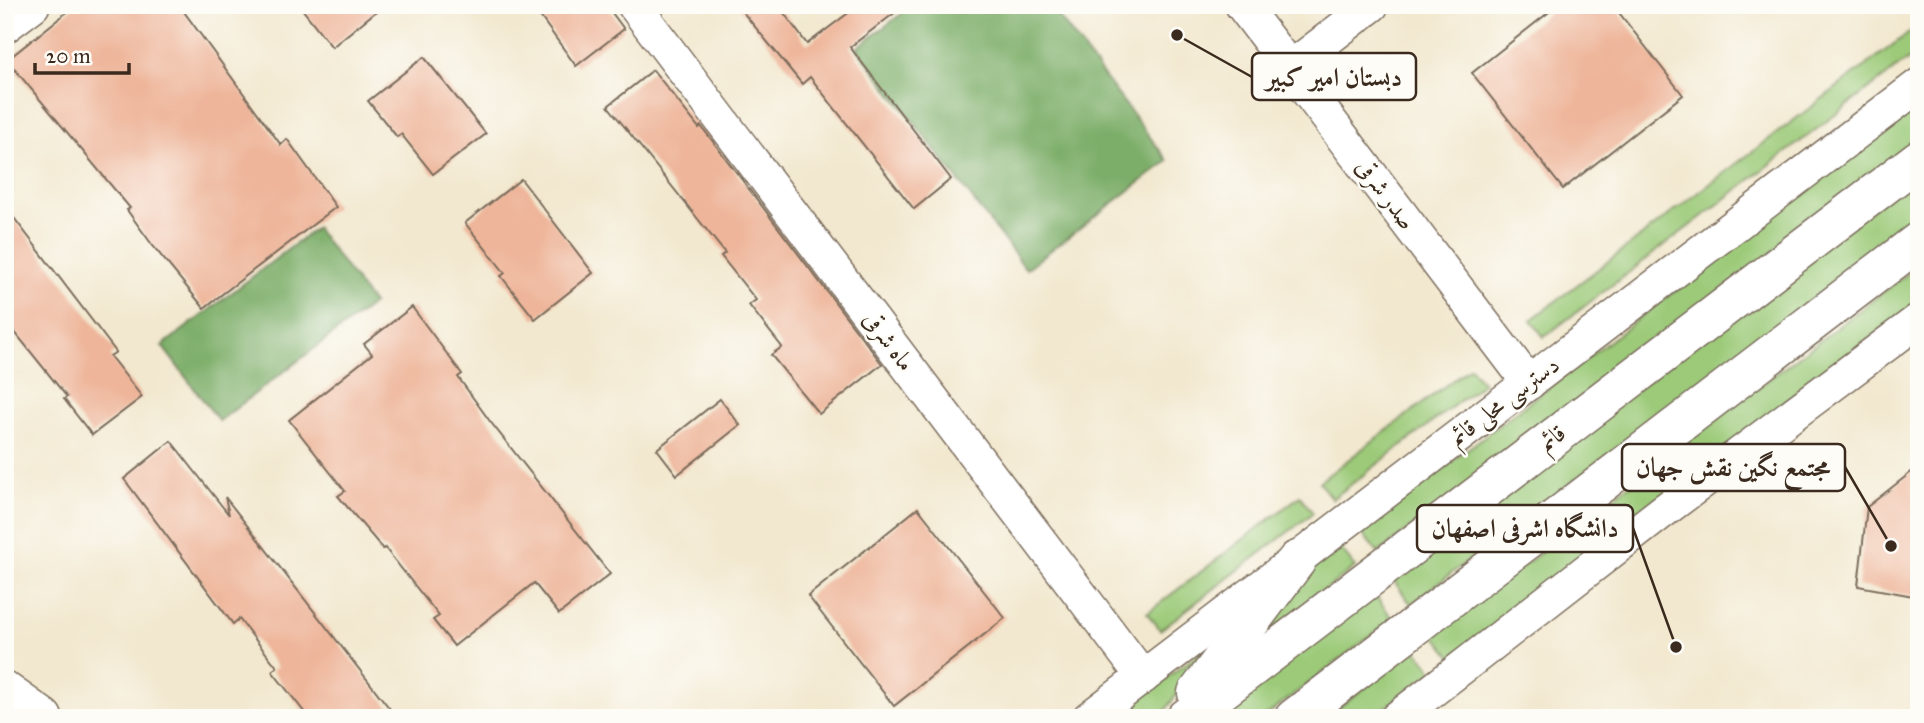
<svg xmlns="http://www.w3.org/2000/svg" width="1924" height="723" font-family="'IM FELL Great Primer',Amiri,serif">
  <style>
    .green { fill: #9cca79; stroke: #6c7a4c; stroke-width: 2 }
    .forest { fill: #7dae69; stroke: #5c6c44; stroke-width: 2 }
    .building { fill: #eeb59a }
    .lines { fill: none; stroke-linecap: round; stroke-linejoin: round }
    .minor-casing { stroke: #7b6c5c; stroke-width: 36 }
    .major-casing { stroke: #7b6c5c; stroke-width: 41 }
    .minor { stroke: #fff; stroke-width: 33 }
    .major { stroke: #fff; stroke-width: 38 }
    .labels { text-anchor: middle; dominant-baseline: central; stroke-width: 5; stroke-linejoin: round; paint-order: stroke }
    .street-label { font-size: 24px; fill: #3b2a1e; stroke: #fdfcf7 }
    .leader { fill: none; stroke: #3b2a1e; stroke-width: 2.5 }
    .callout-dot { fill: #3b2a1e; stroke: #fdfcf7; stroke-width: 2.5 }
    .callout { fill: #fdfcf7; stroke: #3b2a1e; stroke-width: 2.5 }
    .callout-label { font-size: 26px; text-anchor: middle; font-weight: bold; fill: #3b2a1e }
  </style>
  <rect width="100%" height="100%" fill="#fdfcf7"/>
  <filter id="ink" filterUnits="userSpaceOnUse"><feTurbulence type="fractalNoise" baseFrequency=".0143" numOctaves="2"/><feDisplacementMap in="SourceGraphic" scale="14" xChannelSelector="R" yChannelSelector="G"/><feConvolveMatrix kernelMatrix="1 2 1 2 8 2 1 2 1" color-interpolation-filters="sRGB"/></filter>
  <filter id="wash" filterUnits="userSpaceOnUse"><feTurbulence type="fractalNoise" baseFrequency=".00686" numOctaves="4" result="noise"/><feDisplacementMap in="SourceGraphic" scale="28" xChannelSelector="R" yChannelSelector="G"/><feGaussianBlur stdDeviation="1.57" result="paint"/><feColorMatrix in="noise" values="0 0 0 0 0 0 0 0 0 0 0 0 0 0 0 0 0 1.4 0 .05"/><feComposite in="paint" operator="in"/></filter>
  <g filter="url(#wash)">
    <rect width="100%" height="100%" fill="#f2e8cf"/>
    <g class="green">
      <path d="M1919,25V51L1544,337L1531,320Z"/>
      <path d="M1919,105V140L1378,553L1360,531Z"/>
      <path d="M1919,173V218L1411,604L1390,576Z"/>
      <path d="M1919,265V301L1452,657L1434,634Z"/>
      <path d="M1470,367L1483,383L1332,499L1319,482Z"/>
      <path d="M1300,496L1313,513L1160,630L1147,613Z"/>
      <path d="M1338,545L1355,567L1256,643L1305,570Z"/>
      <path d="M1372,591L1393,619L1263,718H1205Z"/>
      <path d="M1206,648L1161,718H1114Z"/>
      <path d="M1416,649L1433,671L1372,718H1325Z"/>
    </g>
    <g class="forest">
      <path d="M913,5H1050L1168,161L1026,269L857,48Z"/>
      <path d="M316,228L373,304L219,421L162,346Z"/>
    </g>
    <g id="blocks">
      <g class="building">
        <path d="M76,5H179L281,145L287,139L336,207L204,308L153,246L127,210L130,208L7,60Z"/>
        <path d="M299,5H384L332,47Z"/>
        <path d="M532,5H606L624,29L576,66Z"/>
        <path d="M737,5H778L807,44L859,5H905L850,47L951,179L914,209L810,77L802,84Z"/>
        <path d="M1558,5H1613L1683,95L1563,189L1472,73Z"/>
        <path d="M424,57L486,134L433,174L401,134L397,137L368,101Z"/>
        <path d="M653,70L699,128L701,126L882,364L819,414L771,355L782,347L749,305L756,300L721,256L725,253L608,106Z"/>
        <path d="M521,179L593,273L535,319L501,276L505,273L465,223Z"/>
        <path d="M5,206L116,352L110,356L142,397L92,435L64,399L67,397L5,320Z"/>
        <path d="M412,307L462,374L458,377L489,420L610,574L559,614L534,583L454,646L433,620L439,616L385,548L383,549L338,496L345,491L289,420L372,354L364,344Z"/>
        <path d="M720,399L740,425L677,475L657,449Z"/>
        <path d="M171,441L229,515L225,497L397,718H309L272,671L277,667L239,619L233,624L124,479Z"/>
        <path d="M1919,466V597L1858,586L1867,507Z"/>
        <path d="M918,508L1005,618L894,706L808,596Z"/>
      </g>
    </g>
  </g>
  <g filter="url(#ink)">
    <use href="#blocks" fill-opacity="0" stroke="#7b6c5c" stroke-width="2"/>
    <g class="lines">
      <g class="minor-casing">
        <g id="minor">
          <path d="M634,5L1143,677"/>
          <path d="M1242,5L1529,383"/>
          <path d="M5,26L33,5"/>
          <path d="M1290,68L1372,5"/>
          <path d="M1089,718L1919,85"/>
          <path d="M1397,718L1662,512L1919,320"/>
        </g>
      </g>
      <g class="major-casing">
        <g id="major">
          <path d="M5,691L43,718"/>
          <path d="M1197,693L1297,560"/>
          <path d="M1186,718L1919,159"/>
          <path d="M1294,718L1919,241"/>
        </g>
      </g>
      <use href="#minor" class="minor"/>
      <use href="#major" class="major"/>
    </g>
  </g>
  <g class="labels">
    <g class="street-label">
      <text transform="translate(1386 194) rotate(53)">صدر شرقی</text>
      <text transform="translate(889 341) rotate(53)">ماه شرقی</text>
      <text transform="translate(1504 401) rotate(-37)">دسترسی محلی قائم</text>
      <text transform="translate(1552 438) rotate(-37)">قائم</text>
    </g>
  </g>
  <path class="leader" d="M1177 35L1252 77M1891 546L1845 467M1676 647L1633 528"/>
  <g class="callout-dot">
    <circle cx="1177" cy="35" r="7"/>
    <circle cx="1891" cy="546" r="7"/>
    <circle cx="1676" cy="647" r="7"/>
  </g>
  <g class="callout">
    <rect x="1252" y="53" width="164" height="47" rx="7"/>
    <rect x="1622" y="444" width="223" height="47" rx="7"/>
    <rect x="1417" y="505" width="216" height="47" rx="7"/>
  </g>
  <g class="callout-label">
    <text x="1334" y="86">دبستان امیر کبیر</text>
    <text x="1733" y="476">مجتمع نگین نقش جهان</text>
    <text x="1525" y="537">دانشگاه اشرفی اصفهان</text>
  </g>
  <rect width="1924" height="723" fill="none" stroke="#fdfcf7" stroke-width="28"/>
  <path d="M35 63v10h94v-10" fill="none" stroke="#3b2a1e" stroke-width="3.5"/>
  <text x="46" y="63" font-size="21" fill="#3b2a1e" stroke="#fdfcf7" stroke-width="5" paint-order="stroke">20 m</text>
</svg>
